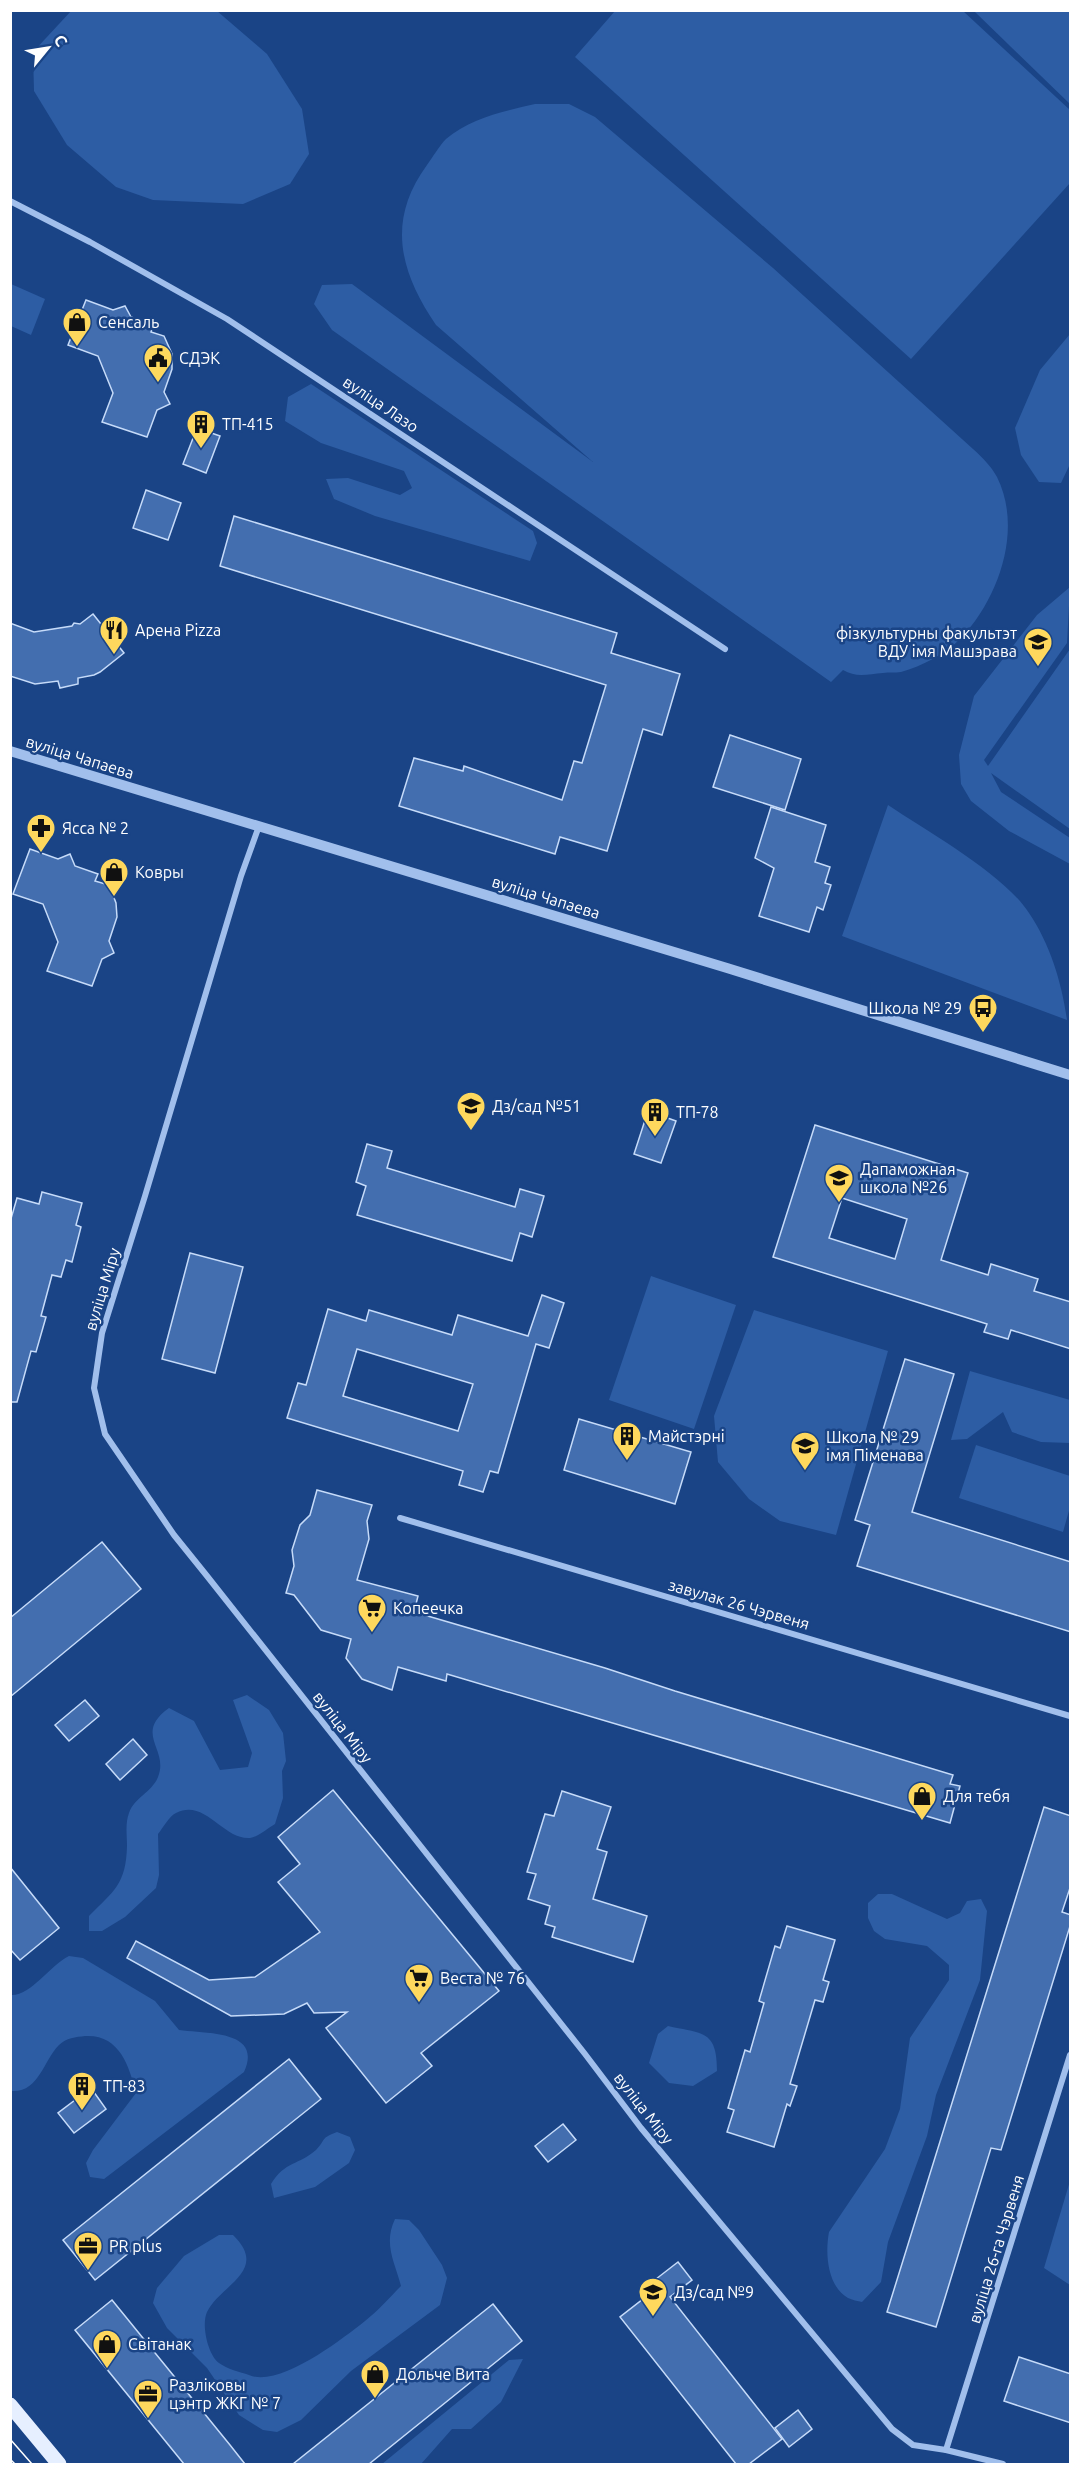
<svg xmlns="http://www.w3.org/2000/svg" width="1081" height="2475" font-family="Ubuntu,sans-serif">
  <style>
    .green { fill: #2d5da4 }
    .building { fill: #436eaf; stroke: #c6dbf9; stroke-width: 1.5; fill-rule: evenodd }
    .lines { fill: none; stroke-linecap: round; stroke-linejoin: round }
    .minor { stroke: #a1bfec; stroke-width: 6 }
    .tertiary { stroke: #a1bfec; stroke-width: 10 }
    .primary { stroke: #e6efff; stroke-width: 15 }
    .tram { stroke: #fff; stroke-width: 1.5 }
    .labels { text-anchor: middle; dominant-baseline: central; stroke-width: 5; stroke-linejoin: round; paint-order: stroke }
    .poi-label { font-size: 16px; fill: #fff; stroke: #1a4486; text-anchor: start }
    .street-label { font-size: 16px; fill: #fff; stroke: #1a4486 }
  </style>
  <rect width="100%" height="100%" fill="#1a4486"/>
  <g class="green">
    <path d="M72,10L217,11L267,54L302,109L309,154L290,184L243,204L153,200L116,187L67,145L34,91L33,52Z"/>
    <path d="M615,11H963L1070,110V183L911,359L575,57Z"/>
    <path d="M974,11H1070V104Z"/>
    <path d="M535,104H569L595,117L773,268L973,449C982,457 991,466 997,477C1023,529 999,598 961,638C946,654 922,666 901,672C895,673 889,672 883,673C868,674 856,678 843,670L831,682L332,330L314,304L322,285L352,284L593,462L436,325C400,272 386,221 427,165C433,157 439,146 446,139C470,118 505,111 535,104Z"/>
    <path d="M11,284L45,299L31,335L11,326Z"/>
    <path d="M1070,334V464L1061,483L1039,482L1021,455L1015,428L1040,370Z"/>
    <path d="M311,384L533,531L537,543L530,561L375,516L334,499L326,479L348,478L400,495L412,488L404,471L321,443L285,421L288,397Z"/>
    <path d="M1070,587L1067,643L984,760L988,766L1070,649V829L991,773L1001,792L1070,838V864L1009,831L971,801L961,784L959,755L974,696L1037,615Z"/>
    <path d="M888,805C928,832 1004,874 1029,913C1050,944 1062,983 1067,1020L842,936Z"/>
    <path d="M651,1276L736,1305L694,1429L609,1400Z"/>
    <path d="M754,1310L888,1351L836,1535L780,1521L749,1499L718,1462L714,1416Z"/>
    <path d="M970,1371L1070,1400V1443L1041,1442L1012,1432L1003,1412L967,1439L951,1440Z"/>
    <path d="M976,1445L1070,1476V1507L1063,1532L959,1498Z"/>
    <path d="M247,1695L269,1710L283,1733L286,1761L282,1771L283,1798L275,1824C268,1828 258,1837 250,1838C223,1840 205,1798 176,1813C169,1816 163,1828 158,1834L159,1875L156,1888L125,1917L102,1931H89V1916C114,1891 126,1884 127,1846C127,1836 125,1823 129,1813C135,1796 154,1792 159,1774C167,1748 134,1733 169,1708L194,1721L220,1770L248,1767L252,1753L233,1700Z"/>
    <path d="M878,1894H892L947,1919L960,1913L967,1901L981,1899L987,1911L980,1980L936,2095L927,2136L888,2242L881,2282L862,2302C858,2301 852,2300 848,2298C827,2286 825,2253 829,2232L885,2149L900,2109L910,2038L949,1980V1965L927,1946L885,1939L874,1931L868,1918V1903Z"/>
    <path d="M69,1956L83,1958L155,2001L179,2030C207,2034 263,2030 244,2072L104,2179L90,2177L86,2163L93,2150L136,2093C129,2065 119,2034 85,2036C76,2037 66,2038 59,2045C43,2061 39,2093 11,2091V1995C31,1996 49,1966 69,1956Z"/>
    <path d="M668,2026C703,2034 717,2030 717,2071L693,2086L669,2083L649,2063L658,2034Z"/>
    <path d="M337,2132L350,2137L355,2150L349,2163L315,2187L274,2198L271,2184C285,2161 299,2165 316,2150C327,2139 319,2139 337,2132Z"/>
    <path d="M1070,2181V2285L1044,2268Z"/>
    <path d="M395,2219L409,2220L419,2230L442,2265L447,2278L440,2305L351,2371L301,2420L277,2432L263,2430L239,2415L207,2368L167,2328L153,2303L157,2288L184,2256L219,2235H233C270,2271 220,2285 207,2312C201,2325 208,2355 219,2363C227,2369 240,2372 249,2375C279,2388 341,2340 365,2321C378,2311 389,2298 401,2286C395,2262 383,2244 395,2219Z"/>
    <path d="M523,2359L501,2402L471,2429H452L421,2464H382L509,2360Z"/>
  </g>
  <g class="building">
    <path d="M86,300L113,310L125,306L131,317L153,325L151,332L164,336L172,354V369L164,392L170,404L157,410L147,437L102,422L113,393L98,356L68,345Z"/>
    <path d="M197,428L220,436L206,473L183,464Z"/>
    <path d="M146,490L181,503L168,540L133,528Z"/>
    <path d="M234,516L617,633L611,653L680,674L662,735L643,729L607,851L560,837L555,854L399,806L414,758L463,771L464,766L562,800L574,761L582,763L606,685L220,566Z"/>
    <path d="M93,614L124,653L100,672L94,675L78,678V684L60,688L58,681L35,684L10,676V623L34,632L72,626L74,623L80,624Z"/>
    <path d="M730,735L801,759L785,810L713,787Z"/>
    <path d="M771,807L826,825L815,862L830,867L825,883L831,885L823,910L817,907L809,932L759,916L774,868L755,858Z"/>
    <path d="M30,849L58,859L70,854L75,866L98,874L95,881L109,885L111,890L116,903L117,917L109,941L114,953L102,959L92,986L47,971L58,942L43,904L13,894Z"/>
    <path d="M648,1111L676,1121L661,1163L634,1154Z"/>
    <path d="M815,1125L968,1173L941,1260L988,1275L991,1264L1038,1279L1034,1291L1071,1302V1349L1011,1330L1008,1339L984,1332L987,1324L773,1257ZM842,1198L907,1219L895,1259L829,1238Z"/>
    <path d="M367,1144L392,1151L387,1168L515,1207L520,1189L544,1196L532,1237L520,1233L512,1261L357,1215L366,1186L356,1182Z"/>
    <path d="M42,1192L82,1203L76,1225L81,1227L72,1262L66,1260L61,1277L52,1275L41,1316L46,1317L36,1352L31,1351L17,1402H10V1222L17,1198L39,1204Z"/>
    <path d="M190,1253L243,1267L215,1373L162,1359Z"/>
    <path d="M542,1295L564,1303L549,1348L536,1344L498,1473L490,1471L483,1492L459,1485L463,1471L287,1418L298,1383L306,1385L328,1309L366,1321L369,1310L452,1335L458,1315L528,1336ZM357,1349L473,1384L458,1431L343,1396Z"/>
    <path d="M905,1359L954,1374L912,1512L1071,1562V1632L857,1566L870,1525L855,1520Z"/>
    <path d="M579,1419L691,1452L675,1504L564,1470Z"/>
    <path d="M317,1490L372,1505L367,1521L369,1539L357,1580L418,1596L414,1612L605,1668L675,1691L953,1775L950,1784L960,1786L950,1823L447,1674L446,1681L398,1667L392,1690L362,1679L346,1658L351,1639L321,1630L294,1595L286,1593L294,1566L292,1550L300,1525L310,1515Z"/>
    <path d="M102,1542L141,1589L10,1697V1618Z"/>
    <path d="M85,1700L99,1716L69,1741L55,1725Z"/>
    <path d="M133,1739L147,1755L120,1780L106,1764Z"/>
    <path d="M333,1790L499,1991L421,2053L432,2066L386,2103L326,2028L347,2012L314,2013L307,2003L284,2014L231,2016L127,1958L136,1941L209,1980L255,1977L320,1932L278,1882L300,1864L278,1837Z"/>
    <path d="M562,1791L611,1807L597,1849L607,1852L593,1899L647,1916L633,1962L552,1937L555,1927L545,1924L550,1906L528,1899L536,1874L527,1872L545,1814L554,1816Z"/>
    <path d="M1044,1807L1071,1816V1885L1062,1912L1071,1915V1923L1001,2150L991,2148L936,2327L887,2312Z"/>
    <path d="M10,1867L59,1928L20,1960L10,1949Z"/>
    <path d="M787,1926L835,1940L823,1980L829,1982L823,2002L815,2000L790,2084L797,2086L790,2106L787,2104L774,2147L727,2132L734,2110L728,2108L745,2050L750,2052L764,2003L759,2001L775,1946L780,1948Z"/>
    <path d="M289,2059L321,2099L95,2280L63,2240Z"/>
    <path d="M91,2088L106,2109L74,2133L58,2113Z"/>
    <path d="M563,2124L576,2140L548,2162L535,2146Z"/>
    <path d="M678,2262L692,2280L670,2297L782,2439L749,2464H736L620,2317L661,2285L656,2279Z"/>
    <path d="M112,2300L230,2445L245,2464H184L75,2330Z"/>
    <path d="M493,2304L522,2341L369,2464H293Z"/>
    <path d="M1019,2357L1071,2374V2423L1004,2401Z"/>
    <path d="M798,2410L812,2429L789,2447L775,2428Z"/>
  </g>
  <g class="lines">
    <g class="minor">
      <path d="M10,201L90,242L227,319L725,649"/>
      <path d="M259,826L241,876L145,1196L102,1333L94,1388L105,1434L174,1535L207,1576L585,2054L641,2128L892,2429L913,2445L946,2450L1003,2464"/>
      <path d="M400,1518L1070,1716"/>
      <path d="M946,2450L1070,2055"/>
    </g>
    <path class="tertiary" d="M10,751L727,968L1070,1075"/>
    <path class="primary" d="M10,2405L59,2464"/>
    <g class="tram">
      <path d="M10,2439L32,2464"/>
      <path d="M10,2459L15,2464"/>
    </g>
  </g>
  <defs>
    <g id="shop-pin" transform="scale(1.5)"><path d="M0 17L-7.5 6A9.5 9.5 0 1 1 7.5 6Z" fill="#fed85d" stroke="#1a4486"/><path d="M-5-2.5h2.3a2.7 3.5 0 0 1 5.4 0H5L5.5 6h-11ZM-1.5-2.5h3a1.5 2.3 0 0 0-3 0Z" fill="#111"/></g>
    <g id="civic-pin" transform="scale(1.5)"><path d="M0 17L-7.5 6A9.5 9.5 0 1 1 7.5 6Z" fill="#fed85d" stroke="#1a4486"/><path d="M-.6-6.5H3V-4.5H.6V-3L4-1V1h2V6H-6V1h2V-1L-.6-3ZM-1.2 2.5V6h2.4V2.5Z" fill="#111"/></g>
    <g id="building-pin" transform="scale(1.5)"><path d="M0 17L-7.5 6A9.5 9.5 0 1 1 7.5 6Z" fill="#fed85d" stroke="#1a4486"/><path d="M-4-6H4V6H1V3H-1V6H-4ZM-2.5-4.3h1.7v1.8h-1.7ZM.8-4.3h1.7v1.8H.8ZM-2.5-1h1.7V.8h-1.7ZM.8-1h1.7V.8H.8Z" fill="#111"/></g>
    <g id="restaurant-pin" transform="scale(1.5)"><path d="M0 17L-7.5 6A9.5 9.5 0 1 1 7.5 6Z" fill="#fed85d" stroke="#1a4486"/><path d="M-5-6h1v4h1v-4h1v4h1v-4h1v5L-1.5 .5V6h-2V.5L-5-1ZM5-6V6H3V1.5H1.5Q1.5-4 5-6Z" fill="#111"/></g>
    <g id="university-pin" transform="scale(1.5)"><path d="M0 17L-7.5 6A9.5 9.5 0 1 1 7.5 6Z" fill="#fed85d" stroke="#1a4486"/><path d="M0-5L7-2L0 1L-7-2ZM-4 1L0 2.5L4 1V4Q0 6-4 4Z" fill="#111"/></g>
    <g id="pharmacy-pin" transform="scale(1.5)"><path d="M0 17L-7.5 6A9.5 9.5 0 1 1 7.5 6Z" fill="#fed85d" stroke="#1a4486"/><path d="M-2-6h4v4h4v4h-4v4h-4v-4h-4v-4h4Z" fill="#111"/></g>
    <g id="bus-pin" transform="scale(1.5)"><path d="M0 17L-7.5 6A9.5 9.5 0 1 1 7.5 6Z" fill="#fed85d" stroke="#1a4486"/><path d="M-5-6H5V4H4V6H2V4H-2V6H-4V4H-5ZM-3.5-4V0h7V-4ZM-3.5 1.2v1.5H-2V1.2ZM2 1.2v1.5H3.5V1.2Z" fill="#111"/></g>
    <g id="school-pin" transform="scale(1.5)"><path d="M0 17L-7.5 6A9.5 9.5 0 1 1 7.5 6Z" fill="#fed85d" stroke="#1a4486"/><path d="M0-5L7-2L0 1L-7-2ZM-4 1L0 2.5L4 1V4Q0 6-4 4Z" fill="#111"/></g>
    <g id="supermarket-pin" transform="scale(1.5)"><path d="M0 17L-7.5 6A9.5 9.5 0 1 1 7.5 6Z" fill="#fed85d" stroke="#1a4486"/><path d="M-6-5.5h2.5l.6 2H6L4.5 2H-2.5L-4.4-4H-6ZM-1.5 3.2a1.3 1.3 0 1 0 .1 0ZM3 3.2a1.3 1.3 0 1 0 .1 0Z" fill="#111"/></g>
    <g id="office-pin" transform="scale(1.5)"><path d="M0 17L-7.5 6A9.5 9.5 0 1 1 7.5 6Z" fill="#fed85d" stroke="#1a4486"/><path d="M-6-3h4V-5.5h4V-3h4V5H-6ZM-1-4.5V-3h2v-1.5ZM-6 0V1H6V0Z" fill="#111"/></g>
  </defs>
  <g fill-rule="evenodd">
    <use href="#shop-pin" x="77" y="322"/>
    <use href="#civic-pin" x="158" y="358"/>
    <use href="#building-pin" x="201" y="424"/>
    <use href="#restaurant-pin" x="114" y="630"/>
    <use href="#university-pin" x="1038" y="642"/>
    <use href="#pharmacy-pin" x="41" y="828"/>
    <use href="#shop-pin" x="114" y="872"/>
    <use href="#bus-pin" x="983" y="1008"/>
    <use href="#school-pin" x="471" y="1106"/>
    <use href="#building-pin" x="655" y="1112"/>
    <use href="#school-pin" x="839" y="1178"/>
    <use href="#building-pin" x="627" y="1436"/>
    <use href="#school-pin" x="805" y="1446"/>
    <use href="#supermarket-pin" x="372" y="1608"/>
    <use href="#shop-pin" x="922" y="1796"/>
    <use href="#supermarket-pin" x="419" y="1978"/>
    <use href="#building-pin" x="82" y="2086"/>
    <use href="#office-pin" x="88" y="2246"/>
    <use href="#school-pin" x="653" y="2292"/>
    <use href="#shop-pin" x="107" y="2344"/>
    <use href="#shop-pin" x="375" y="2374"/>
    <use href="#office-pin" x="148" y="2394"/>
  </g>
  <g class="labels">
    <g class="poi-label">
      <text x="98" y="322">Сенсаль</text>
      <text x="179" y="358">СДЭК</text>
      <text x="222" y="424">ТП-415</text>
      <text x="135" y="630">Арена Pizza</text>
      <text x="1017" y="633" text-anchor="end">фізкультурны факультэт<tspan x="1017" dy="18">ВДУ імя Машэрава</tspan></text>
      <text x="62" y="828">Ясса № 2</text>
      <text x="135" y="872">Ковры</text>
      <text x="962" y="1008" text-anchor="end">Школа № 29</text>
      <text x="492" y="1106">Дз/сад №51</text>
      <text x="676" y="1112">ТП-78</text>
      <text x="860" y="1169">Дапаможная<tspan x="860" dy="18">школа №26</tspan></text>
      <text x="648" y="1436">Майстэрні</text>
      <text x="826" y="1437">Школа № 29<tspan x="826" dy="18">імя Піменава</tspan></text>
      <text x="393" y="1608">Копеечка</text>
      <text x="943" y="1796">Для тебя</text>
      <text x="440" y="1978">Веста № 76</text>
      <text x="103" y="2086">ТП-83</text>
      <text x="109" y="2246">PR plus</text>
      <text x="674" y="2292">Дз/сад №9</text>
      <text x="128" y="2344">Світанак</text>
      <text x="396" y="2374">Дольче Вита</text>
      <text x="169" y="2385">Разліковы<tspan x="169" dy="18">цэнтр ЖКГ № 7</tspan></text>
    </g>
    <g class="street-label">
      <text transform="translate(381 404) rotate(34)">вуліца Лазо</text>
      <text transform="translate(80 757) rotate(17)">вуліца Чапаева</text>
      <text transform="translate(546 897) rotate(17)">вуліца Чапаева</text>
      <text transform="translate(102 1289) rotate(-73)">вуліца Міру</text>
      <text transform="translate(739 1604) rotate(16)">завулак 26 Чэрвеня</text>
      <text transform="translate(343 1727) rotate(52)">вуліца Міру</text>
      <text transform="translate(644 2108) rotate(52)">вуліца Міру</text>
      <text transform="translate(996 2249) rotate(-73)">вуліца 26-га Чэрвеня</text>
    </g>
  </g>
  <rect width="1081" height="2475" fill="none" stroke="#ffffff" stroke-width="24"/>
  <g transform="translate(48 48) rotate(60)" stroke="#1a4486" stroke-width="4.5" paint-order="stroke">
  <path d="M0-4.5L10 22L0 15L-10 22Z" fill="#ffffff"/>
  <text y="-9" font-size="16" font-weight="bold" text-anchor="middle" fill="#ffffff">С</text>
  </g>
</svg>
